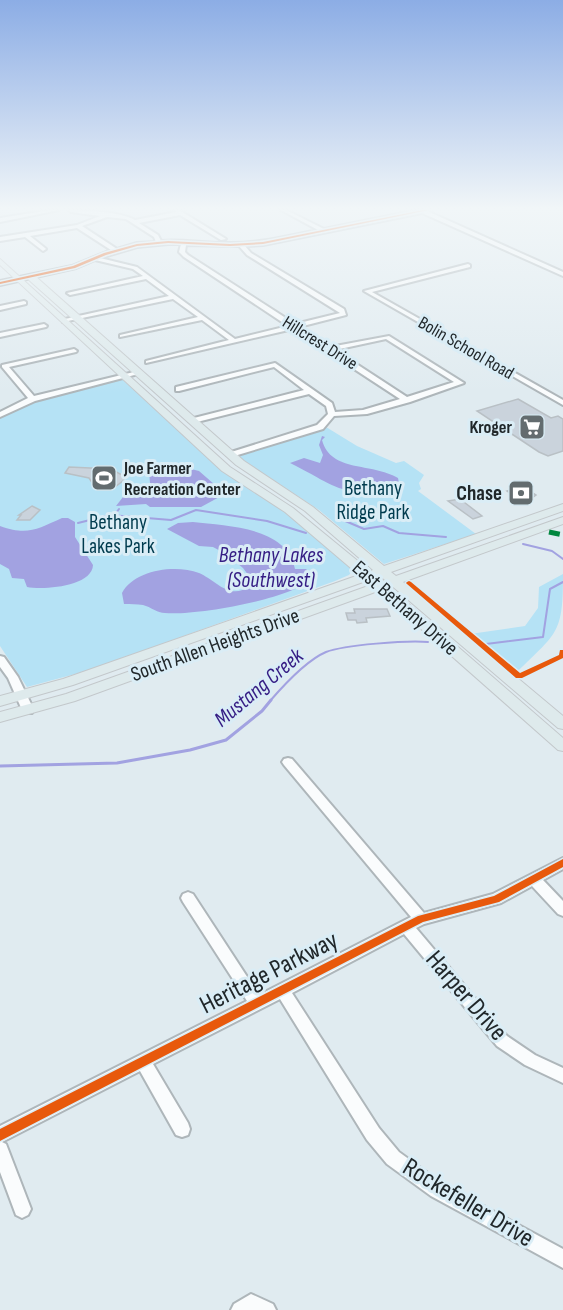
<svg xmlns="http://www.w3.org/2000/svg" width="563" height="1310" font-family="'Sofia Sans Condensed',sans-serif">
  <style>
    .green { fill: #b5e2f5 }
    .water { fill: #a2a2e1 }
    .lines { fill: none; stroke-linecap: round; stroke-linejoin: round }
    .stream-far1 { stroke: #a2a2e1; stroke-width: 2 }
    .stream { stroke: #a2a2e1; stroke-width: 3 }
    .building { fill: #cad3dc; stroke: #b9c0c5; stroke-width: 1.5 }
    .minor-casing { stroke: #aeb6ba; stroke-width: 4 }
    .major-casing { stroke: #c3c8cb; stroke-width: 2 }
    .minor { fill: #fafcfd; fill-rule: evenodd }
    .major { fill: #deeaec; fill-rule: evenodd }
    .quiet { stroke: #00873e; stroke-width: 5; stroke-dasharray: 11 5; stroke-linecap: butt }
    .cycleway-casing { stroke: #daedf6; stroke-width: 3 }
    .cycleway { fill: #e8590c; fill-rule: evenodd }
    .labels { text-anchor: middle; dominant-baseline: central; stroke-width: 6; stroke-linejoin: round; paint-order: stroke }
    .far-street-label { font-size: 18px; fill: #20272a; stroke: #daedf6 }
    .far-poi-label { font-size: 18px; font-weight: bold; fill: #20272a; stroke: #daedf6; text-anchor: end }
    .park-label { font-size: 21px; fill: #003b4e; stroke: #daedf6 }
    .poi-label { font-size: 21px; font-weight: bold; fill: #20272a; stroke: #daedf6; text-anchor: end }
    .street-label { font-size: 21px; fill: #20272a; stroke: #daedf6 }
    .water-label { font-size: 22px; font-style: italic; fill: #351d84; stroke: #daedf6 }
    .near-street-label { font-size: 26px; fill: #20272a; stroke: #daedf6 }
  </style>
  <rect width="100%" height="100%" fill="#e0ebf0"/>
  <g class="green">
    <path d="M122,379L230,476L290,515L354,569L349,575L335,581L90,670L27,687L0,646V418L35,400Z"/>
    <path d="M326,427L357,446L396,463L404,461L424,475L419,483L421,489L418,491L476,534L384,564L319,510L240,458L239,455L314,433Z"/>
    <path d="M563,574C563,633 558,632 518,671L470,634L525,626L538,608L539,587Z"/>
  </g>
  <g class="water">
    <path d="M322,436L325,437L322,440C331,473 371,462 398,478L399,483C342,501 339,487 290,463L304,458L320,463L323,455L319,445Z"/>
    <path d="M167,463L199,471L222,491L223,495L201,507H150L146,504L116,506L123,497L150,483L149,470Z"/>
    <path d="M62,518H68L75,522V537L93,565C92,587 43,590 27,587L24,579L12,578L9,569L0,564V526C28,536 37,529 62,518Z"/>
    <path d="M193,522C228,526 287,527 295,569H306L313,577C296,599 193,616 165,613C157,613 151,607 143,605C137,604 131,604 124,604L122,593C134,570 175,564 199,573C216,580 229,601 250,586L252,580L243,568L226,554L213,547L199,546L167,529L178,523Z"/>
  </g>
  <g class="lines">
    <g class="stream-far1">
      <path d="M116,513L119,509"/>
      <path d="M343,520L364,529L383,526L399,533L446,537"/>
      <path d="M78,523L110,515L171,520L196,510L267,521L306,533"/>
      <path d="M523,544L552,551L563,559"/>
      <path d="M486,644L543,637L550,589L563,582"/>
      <path d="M270,701C283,686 307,660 326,652C344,645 408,640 428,642"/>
    </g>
    <path class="stream" d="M0,766L117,763L190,750L226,740L262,711L271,700"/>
  </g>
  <g class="building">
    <path d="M518,399L551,418L558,416L563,419V451L548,456L539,452L477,411Z"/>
    <path d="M69,467L111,469L122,475L124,480L115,487L99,488L93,484L89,478L65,473Z"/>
    <path d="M522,486L536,495L529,500H520L507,491Z"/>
    <path d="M460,499L482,516L473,519L448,501Z"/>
    <path d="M32,506L40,510L30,520H17L21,515H19Z"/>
    <path d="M354,609H387L390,616L366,618L367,622L357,623L356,620H348L346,613H355Z"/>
  </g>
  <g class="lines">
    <g class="minor-casing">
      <g id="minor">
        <path d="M50,210H59L0,222V218Z"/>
        <path d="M69,210C86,210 121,212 135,220L176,212L174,210H179L226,239L221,240L180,215L139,223L158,235L161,241C184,239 207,244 231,243C260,243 289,236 318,230L281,210H286L324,229L418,210H429L427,211L563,272V276L422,213L263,245L245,246L251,253L344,309L346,315L299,327L330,347L389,336L464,383L410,402L367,414L334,416L323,429L231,457L227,455L228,453L317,425L328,414L326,406L309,394L193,423L189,421L190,419L304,390L274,367L179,391H176V387L275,363L332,403L335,412L363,410L400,399L293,329L146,363V361L229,340L202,320L120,337V335L198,317L173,299L63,322V320L65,319L169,296L146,279L70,295L67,293L143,276L133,269L95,260L76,268L0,285V281L72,266L111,250L77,228L30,236L45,248L46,249L43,251L25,237L0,241V237L77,225L100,216L71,212ZM107,217L126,219L154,237L156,242L137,243L117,249L82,226ZM168,244H181L179,252L184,257L288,326L235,339L137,267L100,258L137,247ZM186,245L239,246L247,255L340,313L295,324L188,255L185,252ZM386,339L454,382L407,397L335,350Z"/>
        <path d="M468,264L470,265V267L372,292L563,400V405L364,291Z"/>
        <path d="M24,301L26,302V304L0,310V306Z"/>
        <path d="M44,324L47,326L46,327L0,337V333Z"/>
        <path d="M74,349L77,351L76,352L9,367L34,396L138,371L142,373L35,401L0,417V412L28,398L2,367V365Z"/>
        <path d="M0,656L4,657L18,677L34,710L32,713H24L22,710L8,678L0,667Z"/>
        <path d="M288,758L292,759L424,913L493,894L563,858V869L543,880L563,901V916L558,914L532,886L501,903L424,924L416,928L507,1036L535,1055L563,1068V1083L525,1065L497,1046L404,934L292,993L379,1128L399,1152L443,1184L563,1249V1268L431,1196L387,1164L367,1140L280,999L153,1064L188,1123L190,1129L188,1135L182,1137L176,1135L140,1071L2,1142L6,1144L31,1209L28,1215L22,1218L16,1215L0,1172V1126L247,1001L183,902L181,898L183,894L188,892L193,894L259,995L411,917L284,765L282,762L284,759Z"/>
        <path d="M251,1294L273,1304L276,1310H231L234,1304Z"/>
      </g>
    </g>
    <g class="major-casing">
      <path id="major" d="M0,259L230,467L293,508L370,571L373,570L305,511L236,465L29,280V276H35L244,461L313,507L384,566L563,504V511L391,572L396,576L563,517V524L403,582L563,716V729L558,728L392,586L389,587L563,738V751L558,750L378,591L75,701L0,722V712L66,694L371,585L366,581L73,685L0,706V696L63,679L359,575L285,512L222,471L0,265ZM380,576L385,580L382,581L377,577Z"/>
    </g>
    <use href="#minor" class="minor"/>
    <use href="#major" class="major"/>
    <path class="quiet" d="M549,532L563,535"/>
    <g class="cycleway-casing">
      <g id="cycleway">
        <path d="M423,210H429L263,244L230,246L168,243L137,246L106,255L75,268L0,284V282L73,266L104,253L137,244L168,241L230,244L263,242Z"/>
        <path d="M409,581L411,582L520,673L559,655L560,650H563V658L522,678H516L407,584L406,583L407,582Z"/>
        <path d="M563,859V867L499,902L423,922L0,1141V1129L418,916L494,896Z"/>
      </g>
    </g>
    <use href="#cycleway" class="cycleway"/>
  </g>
  <linearGradient id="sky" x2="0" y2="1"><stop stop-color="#8cade5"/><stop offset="0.53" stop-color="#f1f6f8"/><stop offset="1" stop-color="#f1f6f8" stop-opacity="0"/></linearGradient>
  <rect width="563" height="393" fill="url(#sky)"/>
  <defs>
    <g id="supermarket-square" transform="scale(1.35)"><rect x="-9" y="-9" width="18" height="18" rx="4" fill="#636c6f" stroke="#daedf6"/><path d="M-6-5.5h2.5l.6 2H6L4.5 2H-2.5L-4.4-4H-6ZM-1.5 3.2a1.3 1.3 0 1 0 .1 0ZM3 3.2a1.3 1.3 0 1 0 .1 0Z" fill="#fff"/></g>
    <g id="stadium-square" transform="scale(1.35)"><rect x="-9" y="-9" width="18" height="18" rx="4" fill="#636c6f" stroke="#daedf6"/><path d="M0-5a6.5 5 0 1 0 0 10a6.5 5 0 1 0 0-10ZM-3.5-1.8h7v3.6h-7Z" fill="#fff"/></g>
    <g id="bank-square" transform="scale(1.35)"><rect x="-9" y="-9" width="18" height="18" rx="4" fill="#636c6f" stroke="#daedf6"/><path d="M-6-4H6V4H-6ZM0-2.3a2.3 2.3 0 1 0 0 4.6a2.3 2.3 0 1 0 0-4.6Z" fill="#fff"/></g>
  </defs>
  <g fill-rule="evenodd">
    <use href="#supermarket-square" x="532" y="427"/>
    <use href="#stadium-square" x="104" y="478"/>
    <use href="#bank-square" x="521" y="493"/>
  </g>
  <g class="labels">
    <g class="far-street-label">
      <text transform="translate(320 343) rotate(32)">Hillcrest Drive</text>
      <text transform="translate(466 348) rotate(30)">Bolin School Road</text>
    </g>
    <g class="far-poi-label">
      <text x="512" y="427">Kroger</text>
      <text x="124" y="468" text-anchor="start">Joe Farmer<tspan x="124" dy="21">Recreation Center</tspan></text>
    </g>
    <g class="park-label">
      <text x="373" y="488">Bethany<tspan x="373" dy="24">Ridge Park</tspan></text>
      <text x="118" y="522">Bethany<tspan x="118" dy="24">Lakes Park</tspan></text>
    </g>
    <g class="poi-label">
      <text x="502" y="493">Chase</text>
    </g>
    <g class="street-label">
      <text transform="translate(405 608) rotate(41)">East Bethany Drive</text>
      <text transform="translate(215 645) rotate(-20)">South Allen Heights Drive</text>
    </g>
    <g class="water-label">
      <text x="271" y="555">Bethany Lakes<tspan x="271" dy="25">(Southwest)</tspan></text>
      <text transform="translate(259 688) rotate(-40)">Mustang Creek</text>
    </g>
    <g class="near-street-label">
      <text transform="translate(269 973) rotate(-27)">Heritage Parkway</text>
      <text transform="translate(466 996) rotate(49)">Harper Drive</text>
      <text transform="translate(468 1203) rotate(31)">Rockefeller Drive</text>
    </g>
  </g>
</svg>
